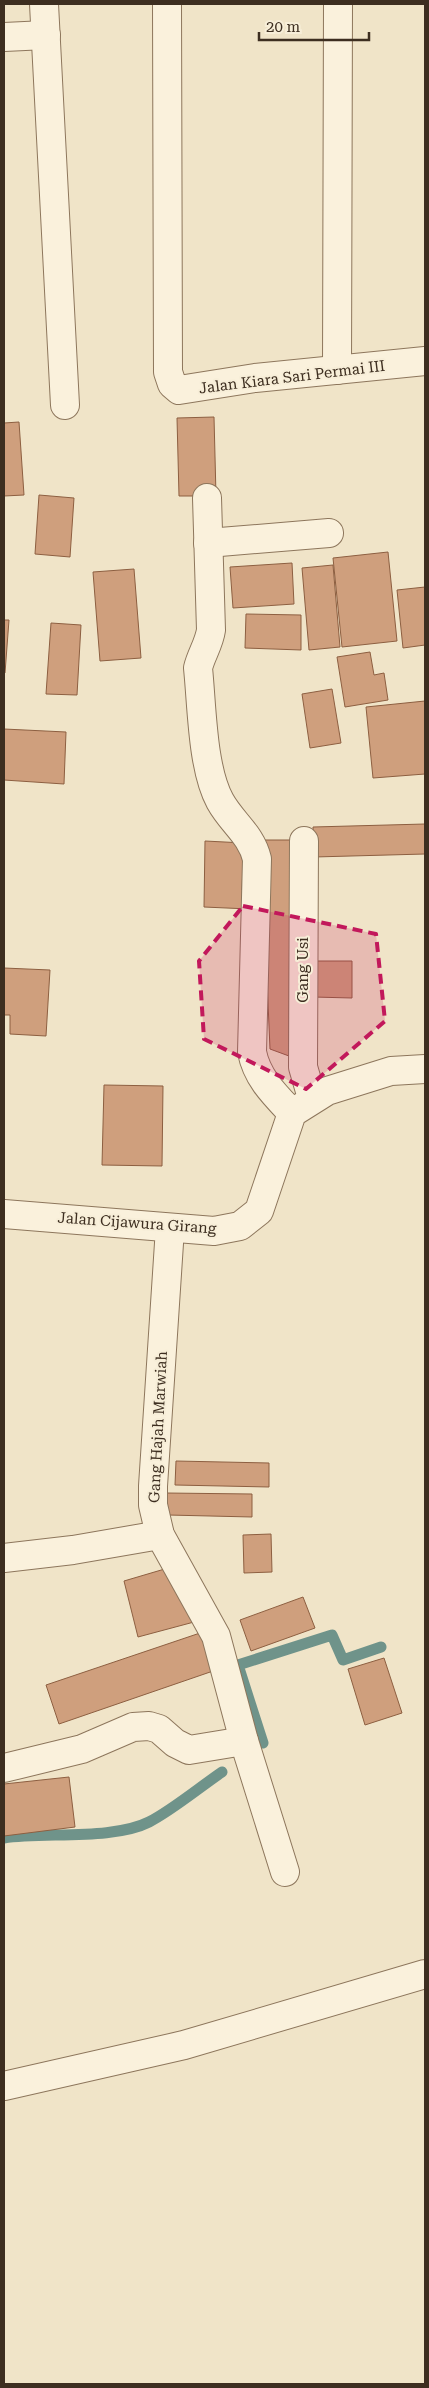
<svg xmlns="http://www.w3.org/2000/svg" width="429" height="2388" font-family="'Roboto Serif',serif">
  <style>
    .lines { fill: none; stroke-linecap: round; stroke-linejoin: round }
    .stream { stroke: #6f938a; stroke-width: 11 }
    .building { fill: #cf9f7d; stroke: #8d5f41 }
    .minor-casing { stroke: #8d765c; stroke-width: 30 }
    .minor { stroke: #faf1dc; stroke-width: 28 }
    .marked { fill: #c2185b; fill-opacity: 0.2; stroke: #c2185b; stroke-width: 4; stroke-dasharray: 10 6; stroke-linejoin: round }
    .labels { text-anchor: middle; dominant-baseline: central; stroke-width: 4; stroke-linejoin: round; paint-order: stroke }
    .street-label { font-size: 15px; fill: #3d2e20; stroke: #f7eed8 }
  </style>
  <rect width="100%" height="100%" fill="#f0e4c8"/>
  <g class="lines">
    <g class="stream">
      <path d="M263,1743L238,1665L332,1635L343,1660L381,1647"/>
      <path d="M4,1838C45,1832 114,1840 149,1822C171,1811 200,1787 222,1772"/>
    </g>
  </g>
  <g class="building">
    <path d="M214,417L216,496H179L177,418Z"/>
    <path d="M19,422L24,495L4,496V423Z"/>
    <path d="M39,495L74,498L70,557L35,554Z"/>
    <path d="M388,552L397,641L342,647L333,558Z"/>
    <path d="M292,563L294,604L233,608L230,567Z"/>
    <path d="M333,565L340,647L309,650L302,568Z"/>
    <path d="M134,569L141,658L100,661L93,572Z"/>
    <path d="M425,587V645L403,648L397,590Z"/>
    <path d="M246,614L301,615V650L245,648Z"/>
    <path d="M4,620H9L5,673H4Z"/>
    <path d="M51,623L81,625L77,695L46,694Z"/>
    <path d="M370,652L374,675L384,673L388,700L345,707L337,657Z"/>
    <path d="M332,689L341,743L310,748L302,694Z"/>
    <path d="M425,701V774L373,778L366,707Z"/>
    <path d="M4,729L66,732L64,784L4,780Z"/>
    <path d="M425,824V854L314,857L313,827Z"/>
    <path d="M261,840H290L289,1056L270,1049Z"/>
    <path d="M205,841L244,843L242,890H249V909L204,907Z"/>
    <path d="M314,961H352V998L313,997Z"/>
    <path d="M4,968L50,970L46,1036L10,1034V1015H4Z"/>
    <path d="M104,1085L163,1086L162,1166L102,1165Z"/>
    <path d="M176,1461L269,1463V1487L175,1485Z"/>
    <path d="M166,1493L252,1494V1517L168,1515Z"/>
    <path d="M271,1534L272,1572L244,1573L243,1535Z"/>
    <path d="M168,1568L194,1622L138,1637L124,1581Z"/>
    <path d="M303,1597L315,1628L251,1651L240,1620Z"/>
    <path d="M203,1632L216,1670L59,1724L46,1685Z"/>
    <path d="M384,1658L402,1713L365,1725L348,1669Z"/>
    <path d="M69,1777L75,1827L4,1836V1784Z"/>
  </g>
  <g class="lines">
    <g class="minor-casing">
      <g id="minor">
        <path d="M44,4L65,405"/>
        <path d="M167,4L168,372L172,384L179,390L255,378L425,361"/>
        <path d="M4,37L46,35"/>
        <path d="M337,370L338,4"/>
        <path d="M207,498L211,630C209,644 201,655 198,668C202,706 202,768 220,801C232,823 251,834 257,859L252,1052C257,1078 275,1095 292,1113"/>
        <path d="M208,543L329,533"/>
        <path d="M304,841L303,1067L312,1098"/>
        <path d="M4,1214L214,1231L240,1226L259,1211L292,1113L327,1091L391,1071L425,1069"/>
        <path d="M170,1228L153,1486V1505L160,1535L216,1636L244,1741L285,1872"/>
        <path d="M4,1558L73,1550L160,1535"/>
        <path d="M4,1768L82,1749L133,1727L149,1726L159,1729L175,1743L189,1750L244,1741"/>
        <path d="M4,2086L184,2045L425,1974"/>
      </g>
    </g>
    <use href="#minor" class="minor"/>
  </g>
  <path class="marked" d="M243,906L376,934L385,1021L306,1089L204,1039L199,961Z"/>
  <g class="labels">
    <g class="street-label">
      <text transform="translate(292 377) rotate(-7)">Jalan Kiara Sari Permai III</text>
      <text transform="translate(303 970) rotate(-90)">Gang Usi</text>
      <text transform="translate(137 1223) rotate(4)">Jalan Cijawura Girang</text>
      <text transform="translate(158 1427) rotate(-87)">Gang Hajah Marwiah</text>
    </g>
  </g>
  <rect width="429" height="2388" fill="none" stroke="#3d2e20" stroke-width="10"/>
  <path d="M259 32v8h110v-8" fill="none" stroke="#3d2e20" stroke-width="2.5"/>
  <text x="266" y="32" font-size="15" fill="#3d2e20" stroke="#f7eed8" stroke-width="4" paint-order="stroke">20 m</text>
</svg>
